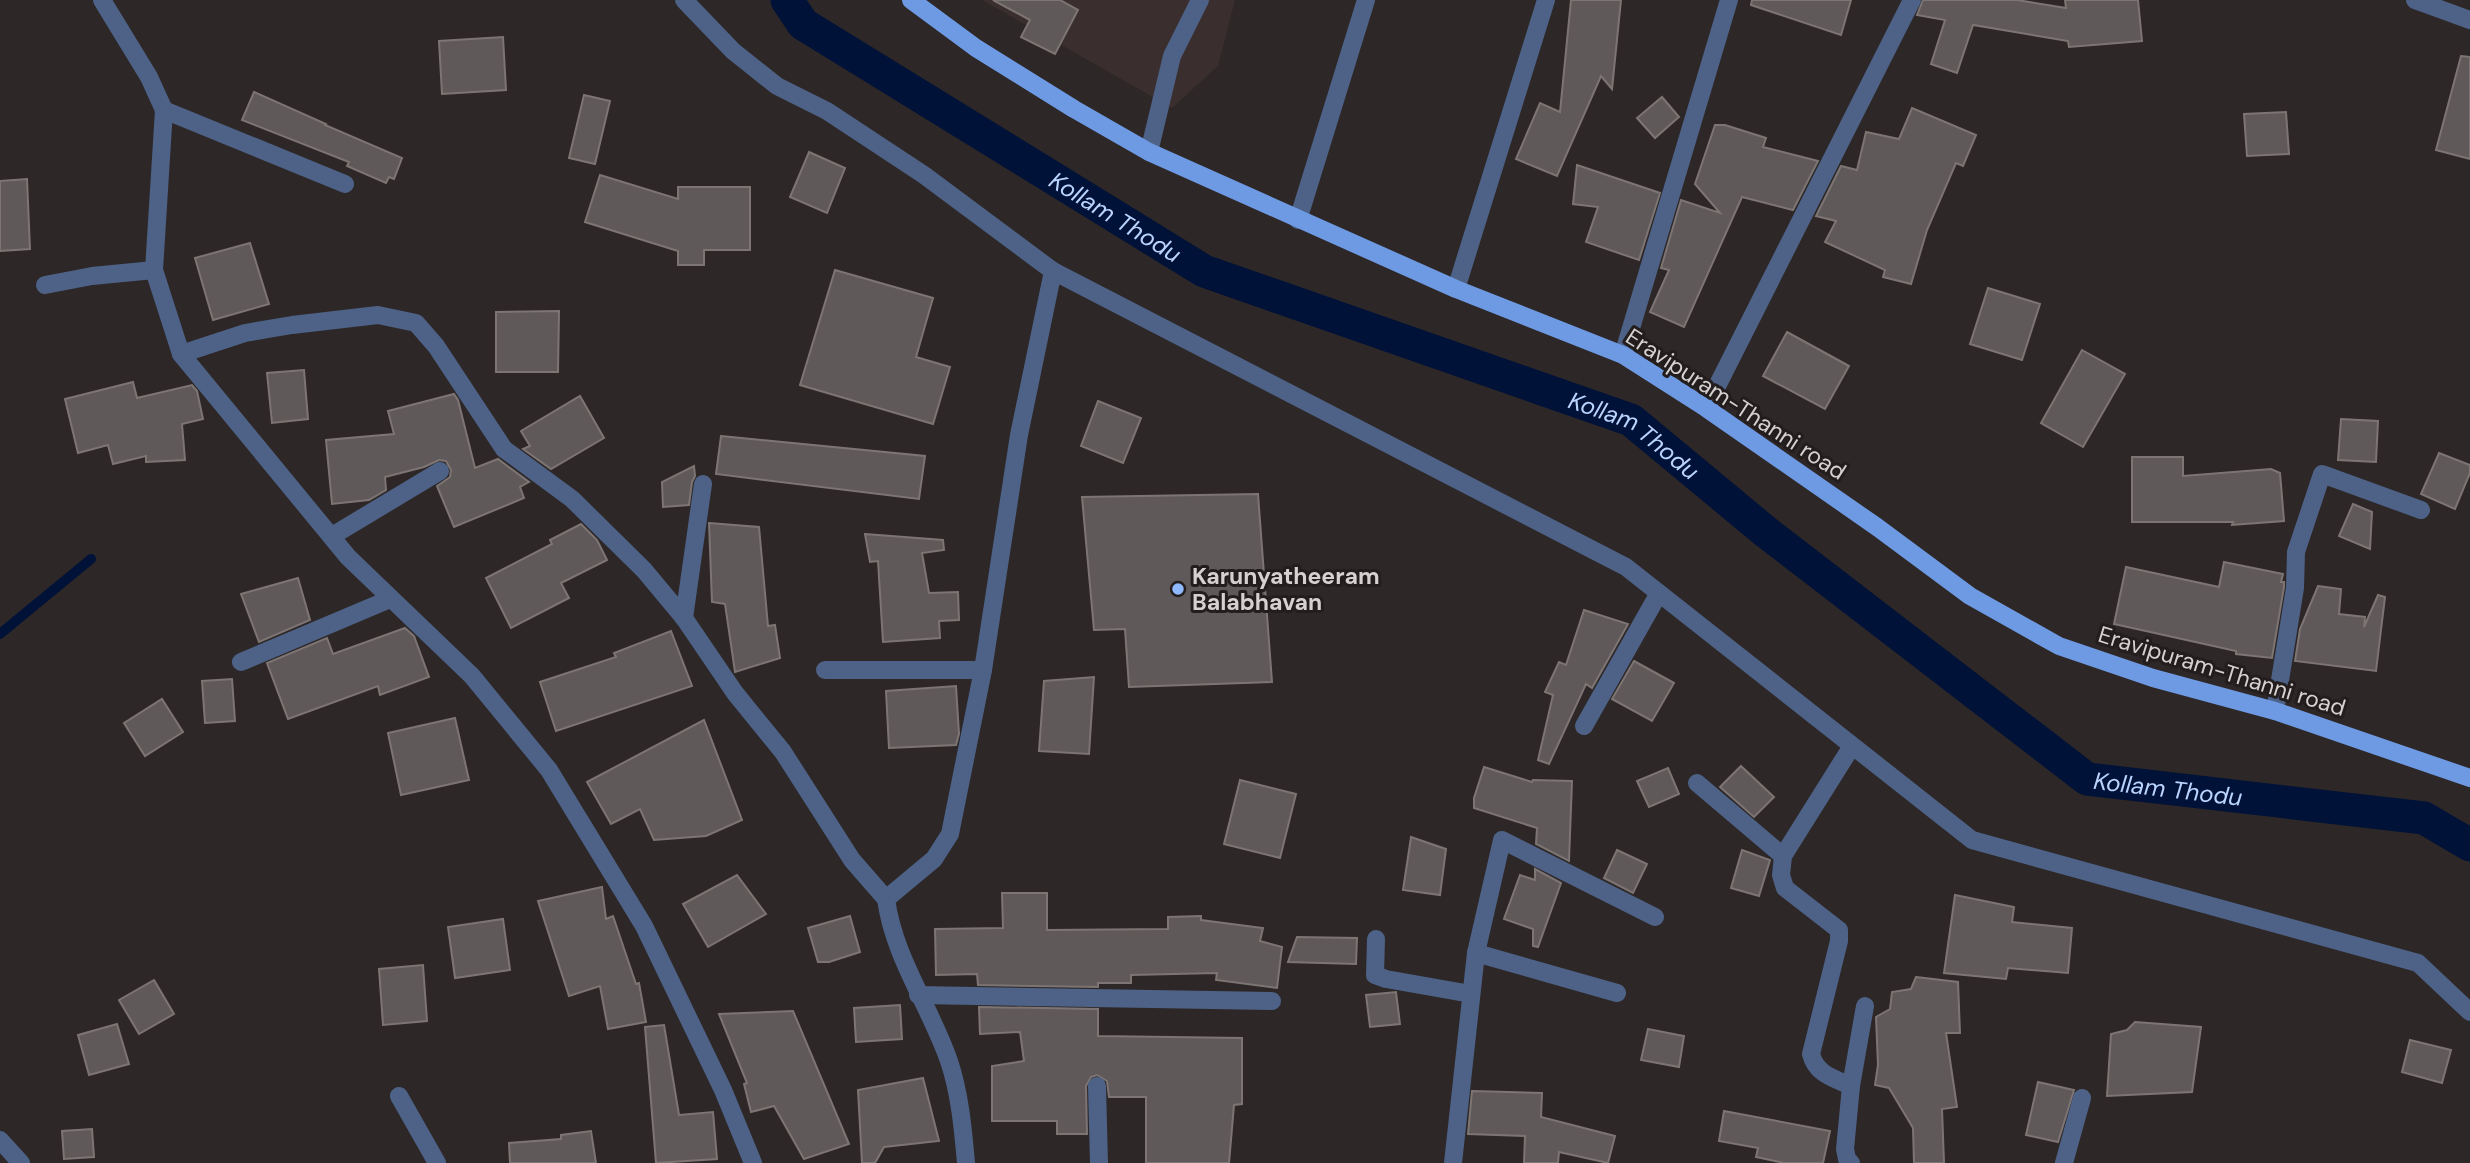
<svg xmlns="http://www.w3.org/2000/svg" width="2470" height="1163" font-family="'DM Sans',sans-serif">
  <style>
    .built { fill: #3b2e2e }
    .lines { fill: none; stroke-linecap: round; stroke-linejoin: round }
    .stream { stroke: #001238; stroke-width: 10 }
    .canal { stroke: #001238; stroke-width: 33 }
    .building { fill: #605959; stroke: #7c7574; stroke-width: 2 }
    .minor { stroke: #4d6286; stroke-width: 18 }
    .major { stroke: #6e9ae3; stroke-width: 18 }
    .poi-dot { fill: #8fb8fd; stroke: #231d1d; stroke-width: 2.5 }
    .labels { text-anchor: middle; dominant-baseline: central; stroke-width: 6; stroke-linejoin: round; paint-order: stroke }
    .street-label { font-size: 23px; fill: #d5d1d1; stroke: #231d1d }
    .poi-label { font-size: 23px; font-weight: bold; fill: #d5d1d1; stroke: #231d1d; text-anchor: start }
    .water-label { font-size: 24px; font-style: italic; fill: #bad4fe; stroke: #231d1d }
  </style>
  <rect width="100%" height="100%" fill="#2d2727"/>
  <path class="built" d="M982,0H1235L1218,66L1172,108Z"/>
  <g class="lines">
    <path class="stream" d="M0,634L91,559"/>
    <path class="canal" id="s1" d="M787,0L803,24L1204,271L1631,420L1766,532L2087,779L2424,818L2470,845"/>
  </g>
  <g class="building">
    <path d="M993,0H1060L1078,10L1055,54L1021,37L1030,20Z"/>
    <path d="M1571,0H1621L1612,89L1601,76L1557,176L1516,159L1540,103L1560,112Z"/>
    <path d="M1752,0H1851L1841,35L1751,5Z"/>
    <path d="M1923,0H2017L2066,8L2065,0H2138L2142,41L2069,47L2068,41L1973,25L1957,73L1931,64L1945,20L1917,15Z"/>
    <path d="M503,37L506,90L442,94L439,41Z"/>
    <path d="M2461,56L2470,57V159L2436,150Z"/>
    <path d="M254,92L326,124L325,125L402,158L394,179L389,177L386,183L347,166L349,162L242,120Z"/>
    <path d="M584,95L610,101L595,164L569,158Z"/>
    <path d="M1662,97L1679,117L1655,138L1637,118Z"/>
    <path d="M1912,108L1976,135L1963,166L1956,163L1927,230L1911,284L1883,277L1885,270L1825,242L1836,221L1816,216L1841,166L1857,170L1866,132L1899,139Z"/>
    <path d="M2286,112L2289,154L2247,156L2244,114Z"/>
    <path d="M1715,125H1725L1766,138L1763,147L1818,161L1793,210L1742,197L1684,327L1650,312L1669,270L1661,268L1681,200L1720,213L1695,184Z"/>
    <path d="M809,152L845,168L827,213L790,197Z"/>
    <path d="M1577,165L1660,193L1639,260L1586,242L1598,207L1573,204Z"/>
    <path d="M600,175L678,199V187H750V250H704V265H678V251L585,222Z"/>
    <path d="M27,179L30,249L0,251V181Z"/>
    <path d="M250,243L269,304L213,320L195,258Z"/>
    <path d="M835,270L933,298L916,357L950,367L933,424L800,385Z"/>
    <path d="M1988,288L2040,304L2022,360L1970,344Z"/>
    <path d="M559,311L558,372H496V312Z"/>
    <path d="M1787,332L1849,366L1825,409L1763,376Z"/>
    <path d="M2082,350L2125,374L2083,447L2041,423Z"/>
    <path d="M304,370L308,419L272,423L267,373Z"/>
    <path d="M133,382L137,398L192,385L197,391L203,419L182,424L185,460L146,462V456L113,464L108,445L78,453L65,399Z"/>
    <path d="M454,394L458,400L475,468L498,459L529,482L520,487L524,498L454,527L437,486L450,477L451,470L446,461L439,460L424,467L385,477L386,490L369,500L332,504L326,440L394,434L388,411Z"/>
    <path d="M580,396L604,438L551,469L523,449L530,446L521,431Z"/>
    <path d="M1098,401L1141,418L1123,463L1081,446Z"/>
    <path d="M2341,419L2378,421L2376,462L2338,460Z"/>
    <path d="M721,436L925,456L919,499L716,474Z"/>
    <path d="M2439,453L2470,465V473L2455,509L2421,494Z"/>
    <path d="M2132,457H2183V476L2271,469L2280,473L2284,521L2232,525L2233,522H2132Z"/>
    <path d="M694,466L695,476L692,482L689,505L663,507L662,482Z"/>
    <path d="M1258,494L1272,682L1129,687L1125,629L1094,630L1082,497Z"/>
    <path d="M2353,504L2372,512L2370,549L2339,536Z"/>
    <path d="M709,523L759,527L768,626L775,625L780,658L735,672L725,604L712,602Z"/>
    <path d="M581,524L597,540L607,560L561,583L569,598L511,628L486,578L552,544L550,540Z"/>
    <path d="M865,534L943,540L944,550L922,553L929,593L958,592L959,620L939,621L940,638L883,642L878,561L870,562Z"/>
    <path d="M2224,562L2283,574L2281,582H2284V587L2272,658L2236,654V651L2114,624L2126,567L2219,587Z"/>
    <path d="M298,578L310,620L259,642L241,594Z"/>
    <path d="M2318,586L2341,589L2339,614L2365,617L2364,627L2378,595L2385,597L2376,671L2295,661L2300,629Z"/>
    <path d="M1584,610L1628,624L1592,688L1586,684L1549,764L1538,760L1553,695L1545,692L1559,662L1566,665Z"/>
    <path d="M405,628L414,636L429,677L380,695L378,686L288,719L267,663L327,638L333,654Z"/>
    <path d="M671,631L692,686L556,731L540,682L616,657L614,653Z"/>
    <path d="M1634,661L1674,683L1652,721L1612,699Z"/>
    <path d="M1094,677L1089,754L1039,751L1044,681Z"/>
    <path d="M232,679L235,721L205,723L202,681Z"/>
    <path d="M956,686L959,734L956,745L889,748L886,691Z"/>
    <path d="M162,699L183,732L145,756L124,723Z"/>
    <path d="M455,718L469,780L401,795L388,733Z"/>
    <path d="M704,720L742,820L706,836L654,840L640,809L611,824L587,782Z"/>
    <path d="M1741,766L1774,797L1754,817L1720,787Z"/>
    <path d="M1484,767L1532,782L1533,780L1572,781L1569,861L1536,844L1537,828L1474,808V798Z"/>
    <path d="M1668,768L1679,794L1649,807L1637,781Z"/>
    <path d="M1240,780L1296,794L1280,858L1224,844Z"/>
    <path d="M1411,837L1446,849L1440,895L1403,890Z"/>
    <path d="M1617,850L1647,864L1633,893L1604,878Z"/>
    <path d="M1742,850L1770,860L1759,896L1731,888Z"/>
    <path d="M1535,869L1561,883L1538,947L1533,946V929L1504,919L1520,875L1535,880Z"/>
    <path d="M737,875L766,914L708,947L683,904Z"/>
    <path d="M602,887L606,919L613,916L636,984L639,983L646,1022L608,1029L600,986L569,996L538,901Z"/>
    <path d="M1002,893H1047V930L1168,929V917L1201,916V920L1263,928L1260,941L1282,947L1277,988L1216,980L1217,973L1131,975V983H1098V987L978,985L977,974L936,975L935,929L1003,928Z"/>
    <path d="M1955,895L2014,907L2012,922L2072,928L2068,973L2008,968L2006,979L1944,973Z"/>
    <path d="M850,916L860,952L829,962H818L808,928Z"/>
    <path d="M503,919L510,970L455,978L448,927Z"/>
    <path d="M1297,937L1357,938L1356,964L1288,962Z"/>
    <path d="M423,965L427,1021L383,1025L379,969Z"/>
    <path d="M1916,977L1958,982L1960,1033H1946L1957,1107L1942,1109L1944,1163H1914L1913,1128L1889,1088L1875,1085L1878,1065L1876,1017L1890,1009L1892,992L1911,989Z"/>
    <path d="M154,980L174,1014L139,1034L119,1000Z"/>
    <path d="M1396,992L1400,1024L1370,1027L1366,995Z"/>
    <path d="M900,1005L902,1039L856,1042L854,1008Z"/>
    <path d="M979,1007L1098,1009V1036L1242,1038V1104L1234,1105L1229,1163H1146V1097H1109L1107,1081L1097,1075L1091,1077L1086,1086L1087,1134H1057V1121H992V1066L1024,1061L1020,1032L980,1034Z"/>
    <path d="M793,1011L849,1144L804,1159L774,1106L751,1112L744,1084L747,1083L719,1014Z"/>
    <path d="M2135,1022L2201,1027L2192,1092L2107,1096L2111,1034L2127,1030Z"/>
    <path d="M117,1024L129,1064L89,1075L78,1035Z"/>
    <path d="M664,1025L679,1115L713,1112L717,1159L656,1163L645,1027Z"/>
    <path d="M1648,1029L1684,1036L1679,1067L1641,1060Z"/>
    <path d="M2410,1040L2451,1050L2442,1083L2402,1072Z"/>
    <path d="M923,1078L939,1141L884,1147L875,1163H862L858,1090Z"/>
    <path d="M2038,1082L2074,1090L2058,1142L2026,1135Z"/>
    <path d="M1472,1091L1542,1093L1541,1117L1615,1136L1608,1163L1559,1152L1558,1163H1524L1525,1136L1468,1134Z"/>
    <path d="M1724,1111L1830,1131L1823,1163H1784L1756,1157L1758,1148L1719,1141Z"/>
    <path d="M92,1129L94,1157L64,1159L62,1131Z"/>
    <path d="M591,1131L596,1163H510L509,1143L561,1139V1135Z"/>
  </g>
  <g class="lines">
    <g class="minor">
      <path d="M102,0L149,77L164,110L345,184"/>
      <path d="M684,0L733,51L777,86L827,111L924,175L1053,271"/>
      <path d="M2415,0L2470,20"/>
      <path d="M1149,152L1172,56L1200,0"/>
      <path d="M1298,220L1366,0"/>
      <path d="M154,270L164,110"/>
      <path d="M45,285L92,276L154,270L181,354L348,557L472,676L549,770L644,926L723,1090L753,1163"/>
      <path d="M1456,289L1546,0"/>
      <path d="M181,354L245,333L292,325L378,315L416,323L436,346L504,449L572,499L644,570L684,618L735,693L783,752L852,860L886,899"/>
      <path d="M1623,355L1729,0"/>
      <path d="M1706,408L1912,0"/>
      <path d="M332,536L440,471"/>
      <path d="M684,618L703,484"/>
      <path d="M241,662L390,599"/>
      <path d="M825,670H983"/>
      <path d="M2275,711L2295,588L2296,552L2322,474L2421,510"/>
      <path d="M1584,726L1659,593"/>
      <path d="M1697,783L1783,856"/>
      <path d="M1376,939L1375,975L1386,979L1471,994"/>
      <path d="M1476,953L1502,840L1655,917"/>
      <path d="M918,995L1272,1001"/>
      <path d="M1097,1086L1099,1163"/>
      <path d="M1851,1086C1833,1078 1816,1074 1811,1054L1839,941V930L1785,888L1781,875L1783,856L1852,746"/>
      <path d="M399,1096L437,1163"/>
      <path d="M0,1140L21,1163"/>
      <path d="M966,1163C963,1129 960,1094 949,1061C930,1006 894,958 886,899L934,859L950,834L983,670L1019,435L1053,271L1626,567L1972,840L2418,963L2470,1012"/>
      <path d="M1453,1163L1476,953L1617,993"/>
      <path d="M1851,1163L1847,1159L1845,1149L1851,1086L1865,1006"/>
      <path d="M2064,1163L2082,1098"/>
    </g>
    <path class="major" d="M911,0L976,48L1074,109L1149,152L1456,289L1623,355L1706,408L1877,527L1970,596L2059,646L2153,678L2275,711L2470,778"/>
  </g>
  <circle class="poi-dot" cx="1178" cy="589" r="7"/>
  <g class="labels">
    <g class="street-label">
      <text transform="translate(1736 404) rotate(33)">Eravipuram-Thanni road</text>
      <text transform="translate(2222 671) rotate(17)">Eravipuram-Thanni road</text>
    </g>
    <g class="poi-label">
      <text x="1192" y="576">Karunyatheeram<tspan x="1192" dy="26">Balabhavan</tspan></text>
    </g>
    <g class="water-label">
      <text stroke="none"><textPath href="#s1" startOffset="396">Kollam Thodu</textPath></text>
      <text stroke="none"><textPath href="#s1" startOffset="962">Kollam Thodu</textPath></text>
      <text stroke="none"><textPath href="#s1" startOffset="1614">Kollam Thodu</textPath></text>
    </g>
  </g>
</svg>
